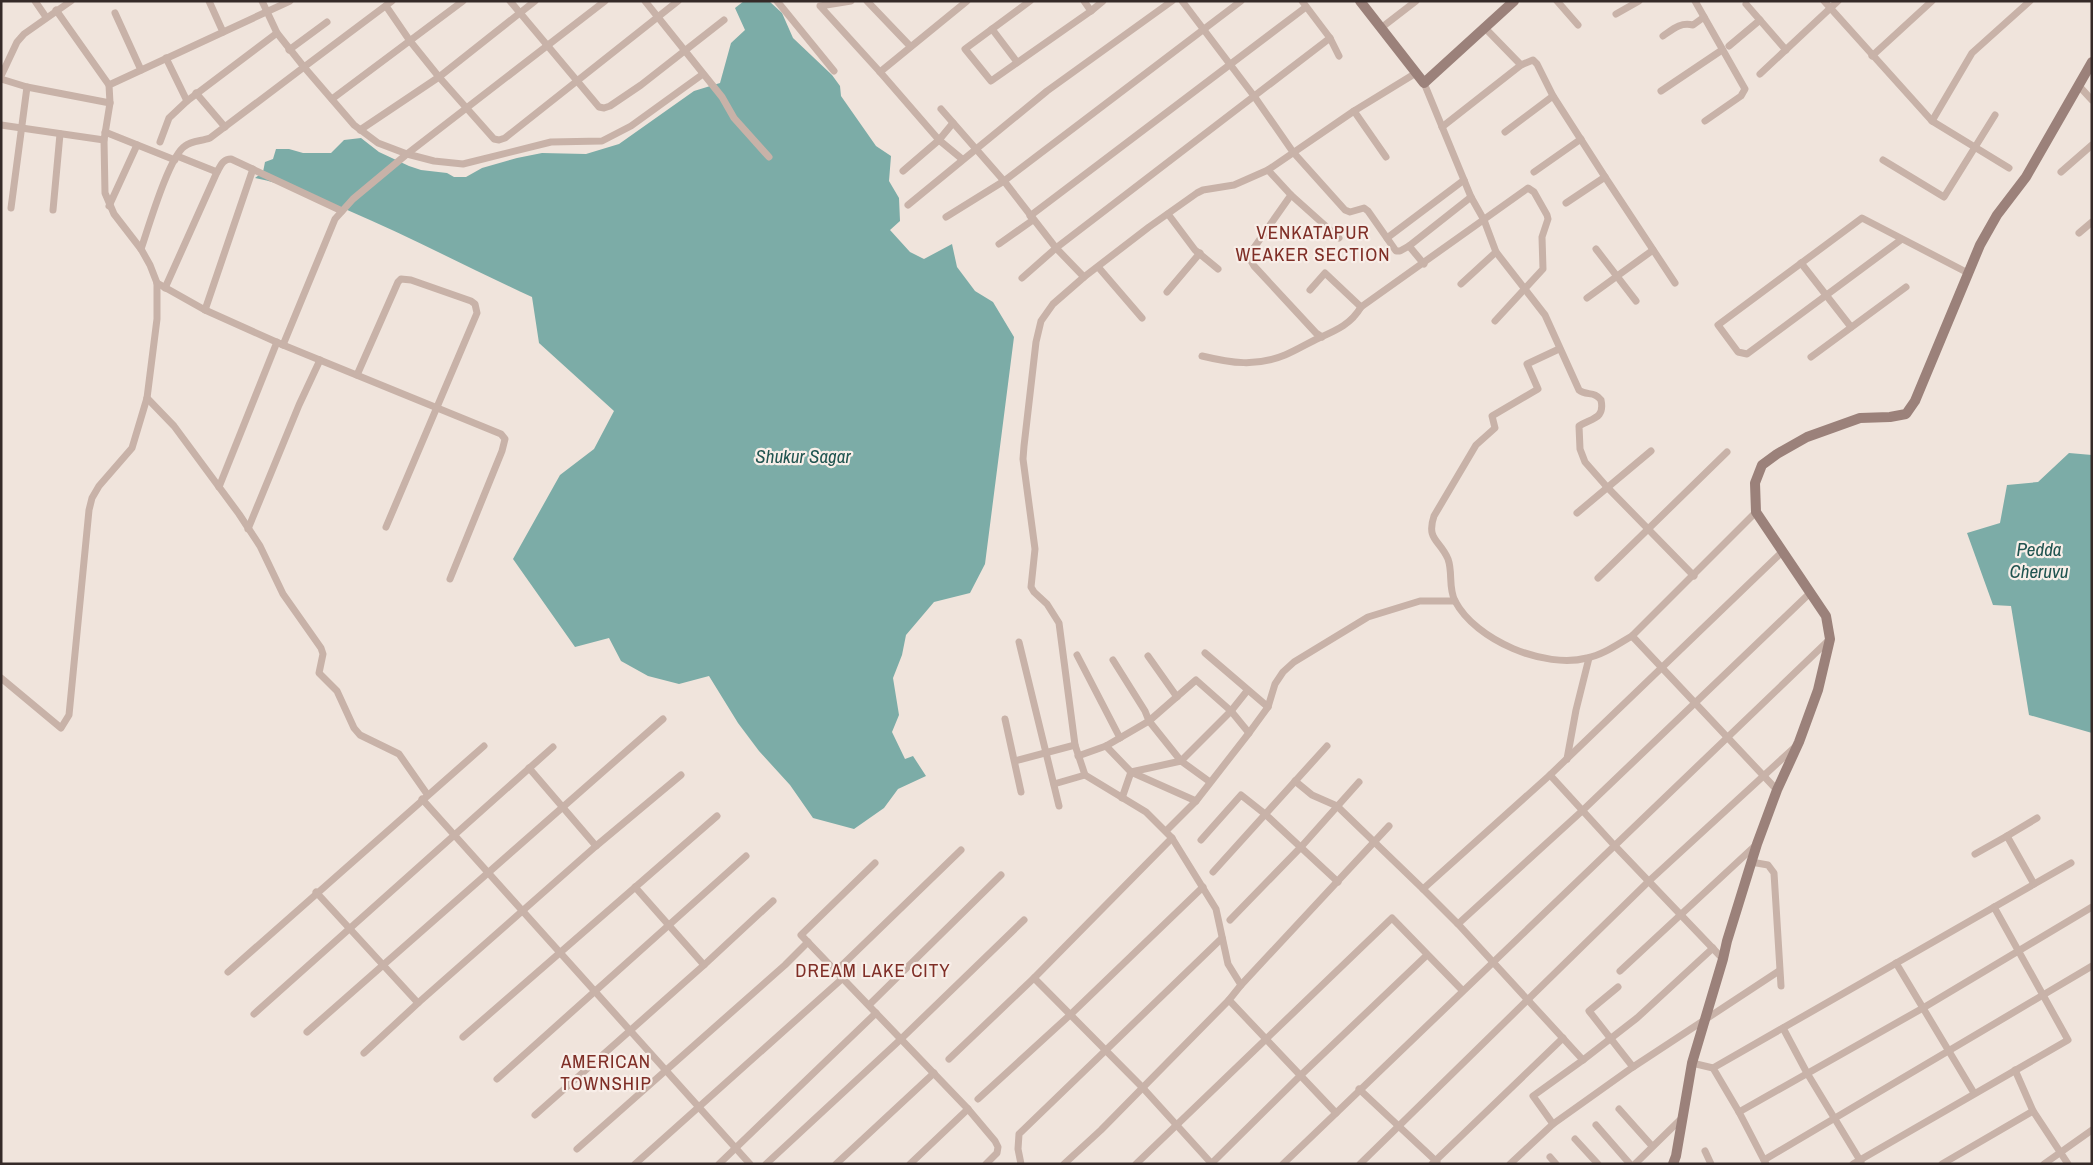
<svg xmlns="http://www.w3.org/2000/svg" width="2093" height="1165" font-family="'Archivo Narrow',sans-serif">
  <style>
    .water { fill: #7caca7 }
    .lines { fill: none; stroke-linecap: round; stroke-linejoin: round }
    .street { stroke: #c8b2a8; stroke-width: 7 }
    .secondary { stroke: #9b817a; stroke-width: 10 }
    .labels { text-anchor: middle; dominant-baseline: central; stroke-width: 4.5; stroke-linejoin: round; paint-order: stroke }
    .neighbourhood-label { font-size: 19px; letter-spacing: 1px; fill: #7f2e26; stroke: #f8eee8 }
    .water-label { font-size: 19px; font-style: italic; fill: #205450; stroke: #f8eee8 }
  </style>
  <rect width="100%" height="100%" fill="#f0e4dc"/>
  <g class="water">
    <path d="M744,1H769L782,13L793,38L832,75L840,86L841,96L876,146L891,156L889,181L899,198L900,221L890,230L910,252L924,259L952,244L957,267L975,291L993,302L1014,337L985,564L970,593L934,602L906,635L902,655L893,678L899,715L892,732L905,759L913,756L926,776L898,789L884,808L854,829L813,818L790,785L759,751L738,723L709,676L679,684L648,676L621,661L609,638L575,647L513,559L560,475L594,449L614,411L539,343L532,297C469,268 408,236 345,209C315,197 286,184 255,178L263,172L265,162L273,159L276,149H289L303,153H331L344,140L361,138L379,152L409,166L421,170L447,173L454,177H466L482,168L517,158L542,153L586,154L619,144L694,91L720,83L731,43L745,30L735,8Z"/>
    <path d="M2069,453L2092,455V733L2029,715L2011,606L1993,605L1967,533L2000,523L2007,485L2038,482Z"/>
  </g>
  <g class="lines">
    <g class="street">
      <path d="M35,1L46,17"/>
      <path d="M209,1L223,32"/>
      <path d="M262,1L277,33L304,67L392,1"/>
      <path d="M510,1L599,107L604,108L610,106L641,85L724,20"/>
      <path d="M645,1L722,97L734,118L769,157"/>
      <path d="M777,1L834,71"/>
      <path d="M851,1L820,6L880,72L939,140L962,159"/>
      <path d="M867,1L910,46"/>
      <path d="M1030,1L965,49L991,81L1091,11L1084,1"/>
      <path d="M1182,1L1254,96L1293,152L1345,210L1350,212L1364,208L1368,211L1396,251H1400L1409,246L1471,197"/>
      <path d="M1302,1L1330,38L1339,56"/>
      <path d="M1557,1L1578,25"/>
      <path d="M1695,1L1745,89L1741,96L1705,121"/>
      <path d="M1824,1L1932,121L2009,168"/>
      <path d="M1746,4L1786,50"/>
      <path d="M386,6L410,41L439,77L494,139L499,140L505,138L678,1"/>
      <path d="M56,10L109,85"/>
      <path d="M1091,11L1103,1"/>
      <path d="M115,13L141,70"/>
      <path d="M1616,14L1639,1"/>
      <path d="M1381,28L1416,1"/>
      <path d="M992,29L1017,62"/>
      <path d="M1663,36C1673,29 1680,22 1693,25L1704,17"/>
      <path d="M1729,46L1760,20"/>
      <path d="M289,50L327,22"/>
      <path d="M1872,56L1932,1"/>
      <path d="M166,58L187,101L277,33"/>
      <path d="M1521,65L1533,60L1537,64L1553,96L1605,177L1566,203"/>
      <path d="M880,72L967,1"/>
      <path d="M1760,74L1838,1"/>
      <path d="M1,76L17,42L24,34L71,1"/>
      <path d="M1,79L27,87L110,103"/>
      <path d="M1424,83L1471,197L1484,220L1496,252L1545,315L1579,390C1586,396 1595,391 1601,400C1605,419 1592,418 1579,426L1580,449L1585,462L1607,487L1694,576"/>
      <path d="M2079,86L2092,100"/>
      <path d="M1661,91L1722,50"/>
      <path d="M196,93L225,127"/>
      <path d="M332,99L463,1"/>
      <path d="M941,109L1004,181L1056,248L1084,277"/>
      <path d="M1354,111L1386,157"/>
      <path d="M1932,121L1972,53L2030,1"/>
      <path d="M1,125L104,140"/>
      <path d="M1442,127L1521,65L1485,28"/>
      <path d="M360,130L439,77L535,1"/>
      <path d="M105,132L175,160"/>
      <path d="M1505,132L1553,96"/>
      <path d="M160,142L169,118L187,101"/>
      <path d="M177,156L217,172C221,165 223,159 231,159L342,211"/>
      <path d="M1883,160L1944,197L1995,115"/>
      <path d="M1268,170L1291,195L1251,252L1250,259L1254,266L1316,333L1322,337"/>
      <path d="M903,171L939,140L953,123"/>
      <path d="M1534,172L1581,139"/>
      <path d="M2061,172L2092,145"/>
      <path d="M1605,177L1675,283"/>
      <path d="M1291,195L1339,238"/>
      <path d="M908,205L1047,91L1172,1"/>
      <path d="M109,206L137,145"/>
      <path d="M11,208L27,87"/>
      <path d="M53,210L60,134"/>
      <path d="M1168,214L1195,250L1218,269"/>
      <path d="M1030,216L1306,7"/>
      <path d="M946,217L1004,181L1241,1"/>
      <path d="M2079,233L2092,222"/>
      <path d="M1387,238L1464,180"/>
      <path d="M1902,239L1747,354L1738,352L1718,325L1862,218L1968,273"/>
      <path d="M999,244L1033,220"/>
      <path d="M1409,246L1424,264"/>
      <path d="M141,249C148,229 169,156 185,146C191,141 202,141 210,138L304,67L354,125L378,143L407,154L434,161L463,164L551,142L602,141L631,126L703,74"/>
      <path d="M1596,249L1636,301"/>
      <path d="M1801,263L1851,327"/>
      <path d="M1099,268L1142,318"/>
      <path d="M1022,278L1056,248L1330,38"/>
      <path d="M157,283L205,310L283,345L335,219L353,199L407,154L605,1"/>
      <path d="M1461,284L1496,252"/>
      <path d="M165,288L217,172"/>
      <path d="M1310,290L1325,273L1361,307"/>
      <path d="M1167,292L1200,253"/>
      <path d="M1587,298L1653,250"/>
      <path d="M205,310L253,169"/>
      <path d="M283,345L501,434L505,439L502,451L450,579"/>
      <path d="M1559,349L1527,364L1538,389L1492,416L1495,428L1476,445L1434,516C1426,540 1440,540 1448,559C1453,573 1448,587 1455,601C1476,641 1545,669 1587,658C1603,655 1618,644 1632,636L1756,512"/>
      <path d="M1202,356C1231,363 1256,367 1285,355C1297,350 1308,343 1319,338C1337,330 1351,324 1361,307L1528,188L1534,192L1547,215L1548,219L1542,237L1543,269L1495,321"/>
      <path d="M1811,357L1906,287"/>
      <path d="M357,375L398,282L401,279L411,280L471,301L475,304L477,313L386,527"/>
      <path d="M147,398L174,426L239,514L260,546L283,594L321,648L323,654L319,673L337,691L354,728L360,735L399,754L427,794"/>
      <path d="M219,487L277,342"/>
      <path d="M1577,513L1651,451"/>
      <path d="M248,529L299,405L320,360"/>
      <path d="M1598,578L1727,452"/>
      <path d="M1632,636L1777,790"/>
      <path d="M1019,642L1059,806"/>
      <path d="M1205,653L1268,707"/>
      <path d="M1077,655L1120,738"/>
      <path d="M1148,656L1177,697"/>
      <path d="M1113,660L1145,711L1149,721L1196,680L1231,711L1249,733"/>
      <path d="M1,678L61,728L69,715L89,510L92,498L99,486L132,448L147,398L157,319V283L150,265L141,249L114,214L105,193L104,140L110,103L109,85L290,1"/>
      <path d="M1005,719L1021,792"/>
      <path d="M1106,746L1131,772L1196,801"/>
      <path d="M1078,756L1106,746L1149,721L1181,761L1210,782"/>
      <path d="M1567,759L1576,710L1589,658"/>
      <path d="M1015,761L1075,745"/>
      <path d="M529,768L596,846"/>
      <path d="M1550,775L1614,845L1723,959"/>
      <path d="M1295,781L1312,795L1337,806L1423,889"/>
      <path d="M1054,784L1085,775"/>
      <path d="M1122,798L1131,772L1181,761L1231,711L1247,691"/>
      <path d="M422,799L750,1164"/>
      <path d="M1166,831L1196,801L1249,733L1268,707L1275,684L1283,672L1294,662L1368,617L1420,601H1455"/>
      <path d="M1201,840L1241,795L1265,814L1338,882"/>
      <path d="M1975,854L2007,836"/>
      <path d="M1751,862L1768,865L1774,873L1781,986"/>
      <path d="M875,863L801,935L968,1109L995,1141L998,1147L997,1153L986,1164"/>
      <path d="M1213,872L1327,746"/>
      <path d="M2034,884L2007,836L2037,818"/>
      <path d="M635,887L704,965"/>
      <path d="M316,892L418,1003L596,846L681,775"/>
      <path d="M1230,920L1301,847L1359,782"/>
      <path d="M1458,924L1582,811L1811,592"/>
      <path d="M1713,948L1637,1018L1583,1060L1458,924L1423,889L1550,775L1782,552"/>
      <path d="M1896,963L1974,1093"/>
      <path d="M836,971L961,850"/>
      <path d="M1620,971L1757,844"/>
      <path d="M228,972L484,746"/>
      <path d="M1034,978L1142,1087L1212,1164"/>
      <path d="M1241,985L1389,826"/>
      <path d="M869,1005L1001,875"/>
      <path d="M254,1014L553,747"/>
      <path d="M1783,1028L1807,1073L1861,1162"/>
      <path d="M307,1032L663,719"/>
      <path d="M463,1037L717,816"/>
      <path d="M364,1053L418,1003"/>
      <path d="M949,1059L1034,978L1172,838"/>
      <path d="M1692,1063L1713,1068"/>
      <path d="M1633,1067L1779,971"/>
      <path d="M2015,1070L2033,1111L2068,1164"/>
      <path d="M497,1079L746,856"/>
      <path d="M1359,1089L1437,1162"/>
      <path d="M978,1099L1070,1015L1203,887"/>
      <path d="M1619,1109L1652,1146"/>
      <path d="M1739,1112L1923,1008L2092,907"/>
      <path d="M1336,1113L1229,1000L1241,985L1228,964L1216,909L1172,838L1146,812L1085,775L1075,745L1059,623L1047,604L1034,592L1031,587L1035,549L1023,459L1024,446L1036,342L1041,321L1053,304L1084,277L1149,227L1197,193L1203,190L1234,185L1268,170L1354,111L1416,73"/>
      <path d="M535,1115L704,965L773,901"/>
      <path d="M1553,1124L1533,1096L1583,1060"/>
      <path d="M1596,1125L1630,1164"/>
      <path d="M1575,1139L1598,1164"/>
      <path d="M577,1149L785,965L808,942"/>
      <path d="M1705,1151L1711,1164"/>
      <path d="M1550,1157L1556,1164"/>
      <path d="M1764,1160L2092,966"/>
      <path d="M635,1164L843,978"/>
      <path d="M719,1164L876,1013"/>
      <path d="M766,1164L901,1039L1024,920"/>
      <path d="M836,1164L934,1073"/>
      <path d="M910,1164L968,1109"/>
      <path d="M1021,1164L1018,1149L1019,1134L1222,938"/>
      <path d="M1064,1164L1101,1130L1229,1000"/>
      <path d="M1136,1164L1392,918L1462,990"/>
      <path d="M1211,1164L1301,1075L1427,955"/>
      <path d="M1283,1164L1830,639"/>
      <path d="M1360,1164L1649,881L1795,747"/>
      <path d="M1432,1164L1563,1038"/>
      <path d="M1510,1164L1553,1124L1633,1067L1589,1011L1618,987"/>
      <path d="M1635,1164L1682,1118"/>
      <path d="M1766,1164L1739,1112L1713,1068L2071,863"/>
      <path d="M1853,1164L2068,1040L1994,907"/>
      <path d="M1942,1164L2033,1111"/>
      <path d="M2044,1164L2092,1130"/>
    </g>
    <g class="secondary">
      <path d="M1360,1L1424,83L1514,1"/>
      <path d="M1673,1164L1676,1156L1692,1063L1723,959L1727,941L1757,844L1777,790L1799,742L1818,690L1830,639L1826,616L1756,512L1755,483L1762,465L1777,454L1807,437L1860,418L1890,417L1906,414L1915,401L1980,245L1997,215L2026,177L2092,62"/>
    </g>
  </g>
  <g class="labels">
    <g class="neighbourhood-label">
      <text x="1313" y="232">VENKATAPUR<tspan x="1313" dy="22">WEAKER SECTION</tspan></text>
      <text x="873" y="970">DREAM LAKE CITY</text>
      <text x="606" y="1061">AMERICAN<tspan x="606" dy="22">TOWNSHIP</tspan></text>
    </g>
    <g class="water-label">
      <text x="803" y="456">Shukur Sagar</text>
      <text x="2039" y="549">Pedda<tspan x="2039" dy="22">Cheruvu</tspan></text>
    </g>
  </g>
  <rect width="2093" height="1165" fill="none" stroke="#352a28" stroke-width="5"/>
</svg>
